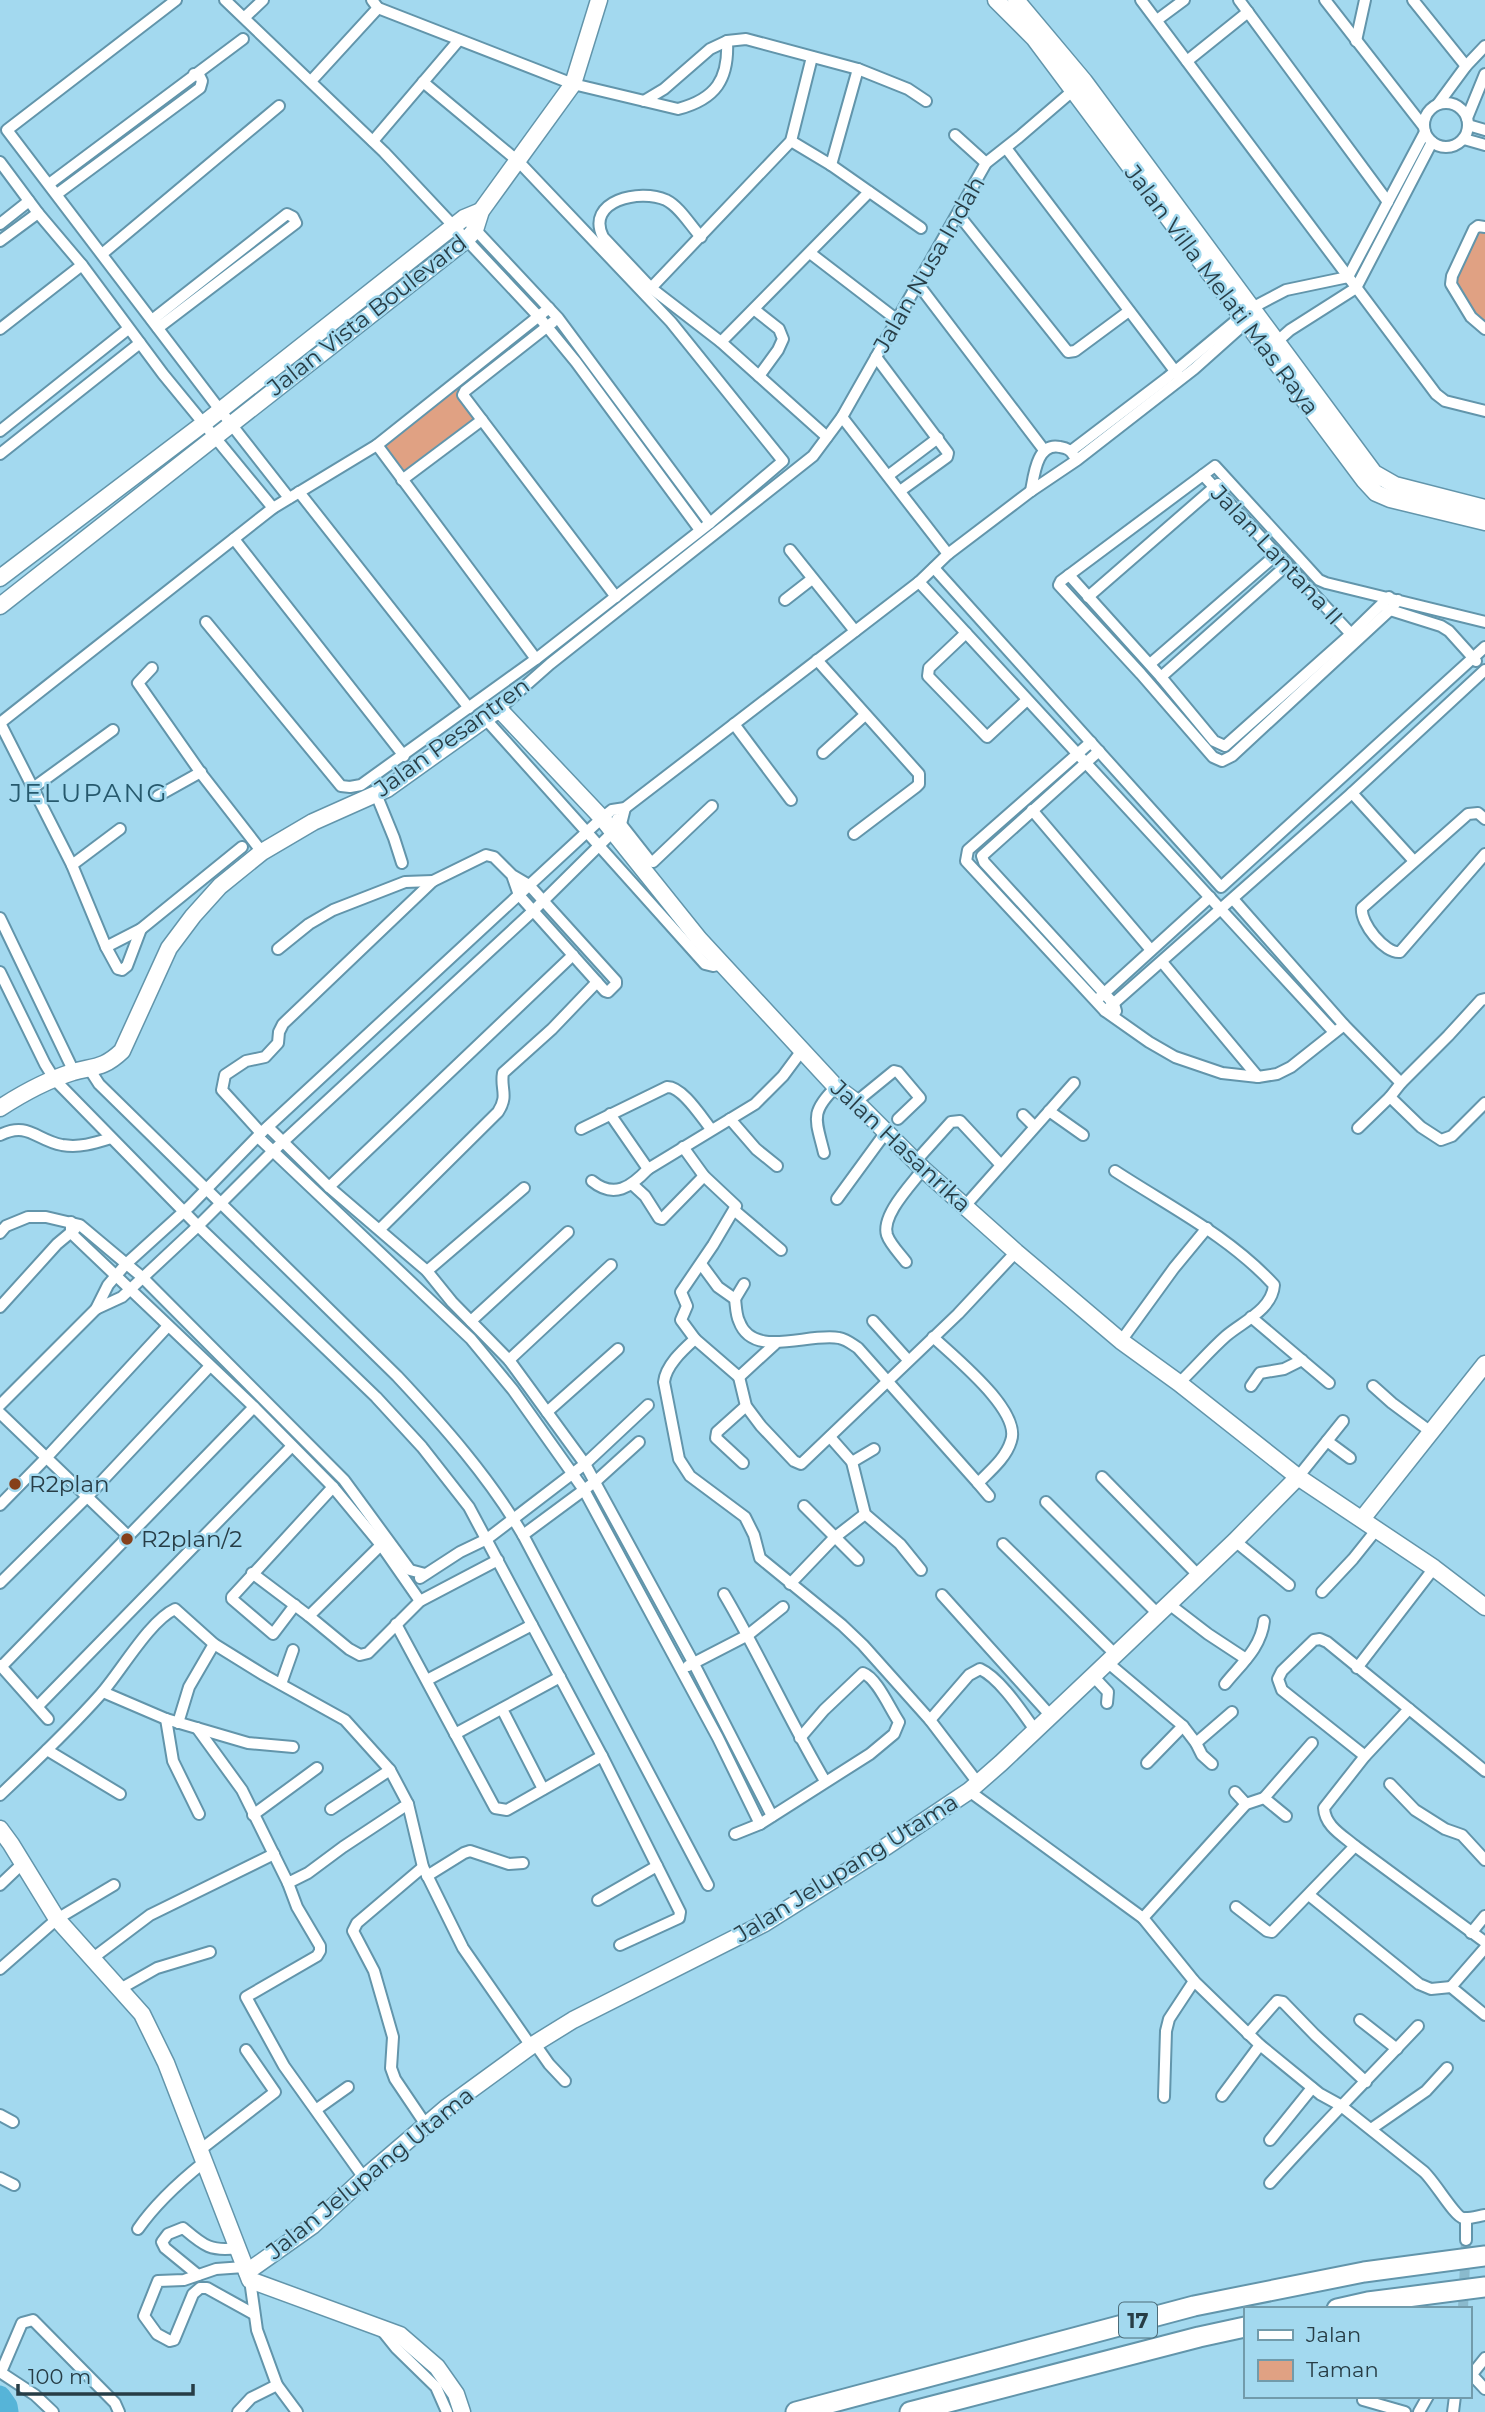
<svg xmlns="http://www.w3.org/2000/svg" width="1485" height="2412" font-family="Montserrat,sans-serif">
  <style>
    .green { fill: #e0a183 }
    .lines { fill: none; stroke-linecap: round; stroke-linejoin: round }
    .river { stroke: #56b4d8; stroke-width: 21 }
    .street-tunnel { stroke: #8abacd; stroke-width: 10; stroke-dasharray: 10 5; stroke-linecap: butt }
    .street-casing { stroke: #6295ab; stroke-width: 14 }
    .secondary-casing { stroke: #6295ab; stroke-width: 19 }
    .highway-casing { stroke: #6295ab; stroke-width: 23 }
    .street { stroke: #fff; stroke-width: 10 }
    .secondary { stroke: #fff; stroke-width: 16 }
    .highway { stroke: #fff; stroke-width: 19 }
    .poi-dot { fill: #86401a; stroke: #a3d9ef; stroke-width: 2.5 }
    .labels { text-anchor: middle; dominant-baseline: central; stroke-width: 5; stroke-linejoin: round; paint-order: stroke }
    .shield { fill: #a3d9ef; stroke: #4c6c79; stroke-width: 2 }
    .shield-label { font-size: 21px; font-weight: bold; fill: #273d46 }
    .street-label { font-size: 23px; fill: #273d46; stroke: #a3d9ef }
    .poi-label { font-size: 23px; fill: #273d46; stroke: #a3d9ef; text-anchor: start }
    .quarter-label { font-size: 26px; letter-spacing: 2px; fill: #26596d; stroke: #a3d9ef }
  </style>
  <rect width="100%" height="100%" fill="#a3d9ef"/>
  <g class="green">
    <path d="M1478,226L1485,227V329L1452,289Z"/>
    <path d="M455,384L482,420L402,480L377,445Z"/>
  </g>
  <g class="lines">
    <path class="river" d="M0,2396L7,2406L8,2412"/>
    <path class="street-tunnel" d="M1463,2309L1466,2240"/>
    <g class="street-casing">
      <g id="street">
        <path d="M176,0L7,130L220,410L289,498"/>
        <path d="M225,0L384,152L539,317L576,362L700,530"/>
        <path d="M372,0L378,8L573,84L678,109C716,99 729,79 727,41"/>
        <path d="M1141,0L1436,394L1445,401L1485,411"/>
        <path d="M1239,0L1388,202"/>
        <path d="M1325,0L1424,127"/>
        <path d="M1413,0L1466,66"/>
        <path d="M245,17L263,0"/>
        <path d="M1157,20L1184,0"/>
        <path d="M1356,41L1365,0"/>
        <path d="M1187,61L1248,12"/>
        <path d="M312,80L378,8"/>
        <path d="M644,101L664,89L710,49L727,41L746,39L858,69L908,89L926,101"/>
        <circle cx="1446" cy="125" r="22"/>
        <path d="M1438,104L1466,66L1485,46"/>
        <path d="M1467,118L1485,74"/>
        <path d="M1468,125L1485,130"/>
        <path d="M955,135L986,163"/>
        <path d="M1464,139L1485,145"/>
        <path d="M373,141L459,40"/>
        <path d="M791,141L831,165L921,228"/>
        <path d="M1006,148L1178,375"/>
        <path d="M0,162L38,213L82,265L163,374L273,508"/>
        <path d="M831,165L858,69"/>
        <path d="M49,184L243,39"/>
        <path d="M57,194L200,88L202,81L199,75L194,74"/>
        <path d="M958,214L1068,352L1075,351L1129,311"/>
        <path d="M0,224L29,201"/>
        <path d="M471,225L558,318L710,523"/>
        <path d="M1485,227L1478,226L1474,229L1452,276L1451,284L1471,317L1485,329"/>
        <path d="M701,237C690,225 680,207 666,200C640,188 585,201 603,237L651,288L721,342L827,437"/>
        <path d="M0,241L38,213"/>
        <path d="M810,253L896,319"/>
        <path d="M102,254L279,106"/>
        <path d="M918,284L1044,450"/>
        <path d="M651,288L791,141L812,57"/>
        <path d="M755,310L779,329L783,339L778,350L759,376"/>
        <path d="M152,320L287,214L293,217L296,223L158,328"/>
        <path d="M553,322L465,391L463,395L616,597"/>
        <path d="M0,329L82,265"/>
        <path d="M721,342L869,192"/>
        <path d="M1272,346L1290,330L1356,288L1432,142"/>
        <path d="M876,357L948,453L947,457L900,491"/>
        <path d="M842,417L948,554"/>
        <path d="M0,431L128,329"/>
        <path d="M1071,451L1167,378L1250,309L1286,290L1348,277L1425,132"/>
        <path d="M0,454L140,343"/>
        <path d="M889,475L938,438"/>
        <path d="M1203,475L1351,634"/>
        <path d="M402,480L482,420"/>
        <path d="M1031,491C1034,475 1037,442 1060,447C1067,448 1071,450 1074,456"/>
        <path d="M299,492L469,708"/>
        <path d="M234,539L404,756"/>
        <path d="M790,550L855,631"/>
        <path d="M934,568L1221,887L1485,647"/>
        <path d="M1069,575L1161,677L1214,741L1225,746L1351,634L1389,597"/>
        <path d="M919,582L1334,1032"/>
        <path d="M1088,597L1218,484"/>
        <path d="M785,600L812,579"/>
        <path d="M1398,600L1390,610L1232,756L1222,761L1213,757L1141,674L1059,585L1061,581L1215,466L1319,580L1326,583L1485,622"/>
        <path d="M1387,609L1441,626L1449,631L1476,661"/>
        <path d="M206,622L341,786L350,787L361,785L536,659L710,523L783,461L671,322L519,162L423,82"/>
        <path d="M966,633L929,668L928,676L987,737L1027,700"/>
        <path d="M536,659L377,445L549,308"/>
        <path d="M817,660L919,774V784L916,787L854,834"/>
        <path d="M1150,664L1277,554"/>
        <path d="M152,668L138,683L203,776L262,852"/>
        <path d="M1161,677L1287,565"/>
        <path d="M499,709L550,664L813,456L842,417L986,163L1019,137L1076,88"/>
        <path d="M0,723L273,508L377,445"/>
        <path d="M0,723L72,865L106,947L118,969L122,970L127,966L141,929"/>
        <path d="M490,724L705,964L713,966L722,964"/>
        <path d="M734,724L791,800"/>
        <path d="M1091,742L968,850L966,861L1105,1011L1149,1042L1175,1057L1222,1073L1258,1077L1277,1074L1291,1067L1344,1025"/>
        <path d="M1099,751L982,856L984,862L1114,1004L1116,1011"/>
        <path d="M823,753L865,715"/>
        <path d="M33,788L113,730"/>
        <path d="M1352,793L1414,861"/>
        <path d="M376,794L394,838L402,863"/>
        <path d="M158,796L201,772"/>
        <path d="M1032,810L1151,950"/>
        <path d="M617,819L650,861L653,862L712,806"/>
        <path d="M1485,819L1478,813L1468,814L1362,908C1360,923 1385,954 1400,952L1485,854"/>
        <path d="M72,865L120,829"/>
        <path d="M1233,899L1344,1025L1401,1083"/>
        <path d="M0,918L74,1072"/>
        <path d="M106,947L141,929L242,847"/>
        <path d="M278,949L309,924L333,910L405,882L433,881"/>
        <path d="M1162,962L1258,1077"/>
        <path d="M0,972L45,1064L55,1080L198,1226L376,1397L422,1447L469,1507L602,1756L680,1912L679,1918L620,1945"/>
        <path d="M1100,997L1210,897"/>
        <path d="M1105,1011L1352,793L1485,670"/>
        <path d="M90,1070L99,1084L397,1376C443,1425 489,1477 523,1535L708,1885"/>
        <path d="M1390,1097L1421,1127L1441,1140L1452,1136L1485,1103"/>
        <path d="M856,1102L894,1071L898,1072L920,1098L898,1119"/>
        <path d="M1049,1111L1083,1135"/>
        <path d="M610,1114L648,1169L755,1104L783,1076L803,1049"/>
        <path d="M1023,1115L1034,1126"/>
        <path d="M730,1119L756,1149L777,1166"/>
        <path d="M268,1127L329,1187L427,1271L452,1302L509,1360L585,1464L693,1662L772,1816"/>
        <path d="M1358,1128L1390,1097L1401,1083L1448,1036L1481,1000L1485,999"/>
        <path d="M581,1129L667,1087C682,1086 702,1118 711,1129"/>
        <path d="M261,1133L222,1090L225,1075L246,1061L265,1057L278,1043L279,1032L283,1024L433,881L486,855L494,857L512,875L529,885L616,981V984L608,992L605,991L519,895L512,875"/>
        <path d="M0,1135C28,1121 36,1140 62,1145C80,1148 95,1143 111,1138"/>
        <path d="M258,1137L471,1339L513,1390L584,1490L718,1738L760,1824"/>
        <path d="M683,1147L704,1176L736,1206L713,1245L681,1292L687,1306L681,1320L695,1339C683,1350 666,1365 664,1382L679,1459L690,1476L745,1517L754,1535L760,1558L842,1625L863,1645L930,1720L978,1783"/>
        <path d="M824,1153C816,1120 809,1113 836,1087"/>
        <path d="M915,1162L951,1122L960,1121L1000,1164"/>
        <path d="M1115,1171C1170,1207 1229,1236 1274,1285C1272,1310 1242,1322 1226,1336C1209,1351 1195,1368 1179,1383"/>
        <path d="M592,1181C614,1199 631,1187 648,1169"/>
        <path d="M633,1185L645,1196L659,1218L662,1219L704,1176"/>
        <path d="M329,1187L573,955"/>
        <path d="M837,1199L886,1132"/>
        <path d="M965,1206L1074,1083"/>
        <path d="M734,1210L781,1250"/>
        <path d="M71,1222V1233L254,1407L333,1487L381,1545L420,1601"/>
        <path d="M380,1229L498,1112C509,1095 500,1089 503,1073L552,1029L597,982"/>
        <path d="M0,1233L6,1226L28,1217H46L80,1225L142,1277L344,1480L410,1570L425,1574"/>
        <path d="M906,1262C900,1254 890,1244 887,1235C881,1215 912,1184 923,1169"/>
        <path d="M701,1264L718,1287L735,1299C736,1306 736,1315 739,1321C753,1360 808,1332 839,1338C846,1339 852,1344 858,1348L978,1483"/>
        <path d="M427,1271L524,1188"/>
        <path d="M735,1299L744,1284"/>
        <path d="M0,1307L57,1244L75,1229"/>
        <path d="M96,1309L122,1297L198,1226L273,1151L533,911L621,824L625,808"/>
        <path d="M1251,1317L1329,1383"/>
        <path d="M471,1321L568,1232"/>
        <path d="M873,1321L908,1360"/>
        <path d="M933,1337C954,1357 1022,1411 1011,1441C1006,1458 990,1471 978,1483L989,1496"/>
        <path d="M695,1339L739,1377L775,1344"/>
        <path d="M1121,1341L1174,1268L1207,1228"/>
        <path d="M509,1360L611,1265"/>
        <path d="M739,1377L746,1406L761,1426L794,1461L801,1464L958,1314L1016,1252"/>
        <path d="M1251,1386L1260,1373L1284,1369L1302,1360"/>
        <path d="M1373,1386L1392,1403L1431,1432"/>
        <path d="M0,1405L96,1309L108,1285L126,1264L190,1206L261,1133L602,818L612,810L625,808L919,582L948,554L1031,491L1077,460L1194,369L1250,319"/>
        <path d="M547,1412L618,1349"/>
        <path d="M0,1413L128,1536"/>
        <path d="M830,1437L852,1462L865,1514L900,1544L921,1570"/>
        <path d="M1327,1441L1350,1458"/>
        <path d="M852,1462L874,1449"/>
        <path d="M743,1463L716,1438L717,1432L746,1406"/>
        <path d="M1102,1477L1198,1575"/>
        <path d="M1298,1477L1343,1421"/>
        <path d="M1046,1502L1158,1614"/>
        <path d="M0,1505L47,1457L168,1326"/>
        <path d="M804,1506L858,1560"/>
        <path d="M523,1535L596,1481L639,1442"/>
        <path d="M1235,1541L1289,1585"/>
        <path d="M1003,1544L1115,1654"/>
        <path d="M252,1573L309,1616L349,1649L360,1655L368,1653L420,1601L498,1560"/>
        <path d="M420,1578L460,1552L487,1539L585,1464L648,1405"/>
        <path d="M0,1583L88,1496L210,1366"/>
        <path d="M790,1584L834,1538L865,1514"/>
        <path d="M1322,1592L1353,1559L1377,1529"/>
        <path d="M724,1594C760,1655 789,1720 825,1781"/>
        <path d="M942,1595L1050,1715"/>
        <path d="M1169,1604L1208,1634L1246,1659"/>
        <path d="M295,1605L273,1634L232,1599V1597L333,1487"/>
        <path d="M309,1616L385,1541"/>
        <path d="M396,1624L495,1808L507,1810L602,1756"/>
        <path d="M1107,1662L1183,1726L1196,1743L1232,1712"/>
        <path d="M0,1665L48,1719"/>
        <path d="M2,1666L254,1407"/>
        <path d="M688,1666L748,1635L783,1607"/>
        <path d="M1357,1668L1434,1568"/>
        <path d="M1093,1676L1108,1692L1107,1703"/>
        <path d="M427,1680L532,1625"/>
        <path d="M281,1684L293,1650"/>
        <path d="M1225,1684C1241,1664 1261,1648 1264,1621"/>
        <path d="M103,1692L166,1719L248,1743L293,1747"/>
        <path d="M38,1706L292,1446"/>
        <path d="M502,1709L543,1789"/>
        <path d="M166,1719L173,1761L199,1814"/>
        <path d="M930,1720L969,1675L980,1669C1000,1678 1022,1712 1035,1730"/>
        <path d="M178,1723L189,1687L214,1644"/>
        <path d="M455,1734L560,1677"/>
        <path d="M1196,1743L1202,1755L1212,1764"/>
        <path d="M47,1750L120,1794"/>
        <path d="M1365,1756L1282,1690L1278,1679L1282,1671L1314,1640L1320,1639L1327,1642L1485,1771"/>
        <path d="M1147,1763L1183,1726"/>
        <path d="M1390,1784L1415,1810L1445,1829L1462,1835L1485,1860"/>
        <path d="M969,1791L1143,1918"/>
        <path d="M1235,1792L1246,1804"/>
        <path d="M0,1795C34,1763 69,1730 100,1695C120,1673 149,1621 175,1609L214,1644L264,1675L345,1720L390,1770L408,1804L343,1847L308,1873L288,1883L242,1790L197,1728"/>
        <path d="M1264,1798L1312,1743"/>
        <path d="M408,1804L423,1867L463,1948L531,2046"/>
        <path d="M331,1809L390,1770"/>
        <path d="M253,1815L317,1768"/>
        <path d="M1286,1816L1264,1798L1246,1804L1143,1918L1194,1981L1260,2045L1320,2094L1340,2105L1423,2171C1434,2180 1454,2216 1463,2218C1470,2219 1478,2216 1485,2215"/>
        <path d="M735,1834L760,1824L870,1754L894,1734L899,1722C890,1709 877,1678 863,1673L824,1710L800,1738"/>
        <path d="M1355,1846C1342,1835 1325,1826 1324,1808L1365,1756L1409,1709"/>
        <path d="M423,1867L357,1923L353,1931L374,1971L393,2037L391,2068L395,2079L426,2125"/>
        <path d="M427,1876L464,1853L470,1851L509,1864L523,1863"/>
        <path d="M288,1883L297,1907L320,1946V1951L317,1956L246,1997L284,2066L364,2178"/>
        <path d="M0,1885L23,1863"/>
        <path d="M1309,1895L1419,1984L1431,1989L1451,1987L1485,2015"/>
        <path d="M598,1900L657,1866"/>
        <path d="M1236,1907L1267,1931L1272,1932L1355,1846L1485,1942"/>
        <path d="M1471,1933L1485,1916"/>
        <path d="M93,1958L150,1915L274,1854"/>
        <path d="M0,1969L57,1919L114,1885"/>
        <path d="M1451,1987L1485,1948"/>
        <path d="M120,1989L157,1968L210,1952"/>
        <path d="M1360,2020L1397,2049"/>
        <path d="M1248,2034L1277,2001L1283,2002L1315,2035L1366,2082"/>
        <path d="M535,2044L549,2064L565,2081"/>
        <path d="M1222,2096L1260,2045"/>
        <path d="M1164,2097L1166,2031L1169,2019L1194,1981"/>
        <path d="M317,2109L348,2087"/>
        <path d="M0,2115L13,2122"/>
        <path d="M1371,2129L1426,2091L1447,2068"/>
        <path d="M1270,2140L1312,2088"/>
        <path d="M200,2150L275,2092L246,2050"/>
        <path d="M0,2178L14,2185"/>
        <path d="M1270,2183C1318,2129 1368,2079 1418,2026"/>
        <path d="M138,2229C156,2203 178,2183 203,2163"/>
        <path d="M1466,2240V2218"/>
        <path d="M244,2267L216,2269L184,2280L158,2281L144,2316L157,2334L170,2341L174,2340L193,2294L200,2288H207L254,2314"/>
        <path d="M198,2275L165,2248L162,2242L168,2234L183,2228C203,2245 210,2252 238,2248"/>
        <path d="M250,2280L257,2330L277,2385L297,2412"/>
        <path d="M380,2328L396,2348L436,2387L447,2412"/>
        <path d="M0,2372L35,2395L53,2412"/>
        <path d="M1,2372L22,2323L33,2320L115,2403L119,2412"/>
        <path d="M1472,2375L1485,2389"/>
        <path d="M1469,2378L1485,2358"/>
        <path d="M1363,2400L1405,2412"/>
        <path d="M238,2412L251,2398L277,2385"/>
        <path d="M1419,2412L1428,2396"/>
        <path d="M1453,2412L1455,2396"/>
      </g>
    </g>
    <g class="secondary-casing">
      <g id="secondary">
        <path d="M996,0L1034,38L1364,480L1376,493L1390,499L1485,522"/>
        <path d="M1016,0L1084,81L1374,473L1395,485L1485,508"/>
        <path d="M0,578L203,424L464,218L481,211"/>
        <path d="M0,606L466,240L475,230L481,211L573,84L599,0"/>
        <path d="M0,1108C23,1093 47,1080 73,1072C96,1066 104,1068 122,1051L169,948L193,916L220,886L262,852L313,822L387,789L499,709L602,818L699,939L836,1087L856,1102L923,1169L1016,1252L1121,1341L1179,1383L1298,1477L1434,1568L1485,1607"/>
        <path d="M1362,1519L1485,1364"/>
        <path d="M0,1829L11,1844L57,1919L142,2014L166,2063L250,2280L400,2335L437,2367L456,2394L462,2412"/>
        <path d="M247,2272L312,2226L364,2178L446,2108L531,2046L573,2020L765,1923L881,1850L969,1791L1001,1763L1093,1676L1235,1541L1298,1477"/>
      </g>
    </g>
    <g class="highway-casing">
      <g id="highway">
        <path d="M1337,2309L1368,2302L1485,2287"/>
        <path d="M796,2412L1194,2306L1364,2272L1485,2256"/>
        <path d="M910,2412L1199,2337L1245,2327"/>
      </g>
    </g>
    <use href="#street" class="street"/>
    <use href="#secondary" class="secondary"/>
    <use href="#highway" class="highway"/>
  </g>
  <g class="poi-dot">
    <circle cx="15" cy="1484" r="7"/>
    <circle cx="127" cy="1539" r="7"/>
  </g>
  <g class="labels">
    <rect class="shield" x="1119" y="2302.5" width="38" height="35" rx="5"/>
    <g class="shield-label">
      <text x="1138" y="2320">17</text>
    </g>
    <g class="street-label">
      <text transform="translate(929 264) rotate(-60)">Jalan Nusa Indah</text>
      <text transform="translate(1222 290) rotate(53)">Jalan Villa Melati Mas Raya</text>
      <text transform="translate(367 315) rotate(-38)">Jalan Vista Boulevard</text>
      <text transform="translate(1277 555) rotate(47)">Jalan Lantana II</text>
      <text transform="translate(452 737) rotate(-36)">Jalan Pesantren</text>
      <text transform="translate(901 1146) rotate(43)">Jalan Hasanrika</text>
      <text transform="translate(846 1868) rotate(-32)">Jalan Jelupang Utama</text>
      <text transform="translate(370 2173) rotate(-39)">Jalan Jelupang Utama</text>
    </g>
    <g class="poi-label">
      <text x="29" y="1484">R2plan</text>
      <text x="141" y="1539">R2plan/2</text>
    </g>
    <g class="quarter-label">
      <text x="89" y="793">JELUPANG</text>
    </g>
  </g>
  <rect x="1244" y="2307" width="228" height="91" fill="#a3d9ef" stroke="#719bab" stroke-width="2"/>
  <rect x="1258" y="2330" width="35" height="10" fill="#ffffff" stroke="#719bab" stroke-width="2"/>
  <text x="1306" y="2342" font-size="21" fill="#273d46">Jalan</text>
  <rect x="1258" y="2360" width="35" height="21" fill="#e0a183" stroke="#719bab" stroke-width="2"/>
  <text x="1306" y="2377" font-size="21" fill="#273d46">Taman</text>
  <path d="M18 2384v10h175v-10" fill="none" stroke="#273d46" stroke-width="3.5"/>
  <text x="28" y="2384" font-size="21" fill="#273d46" stroke="#a3d9ef" stroke-width="5" paint-order="stroke">100 m</text>
</svg>
